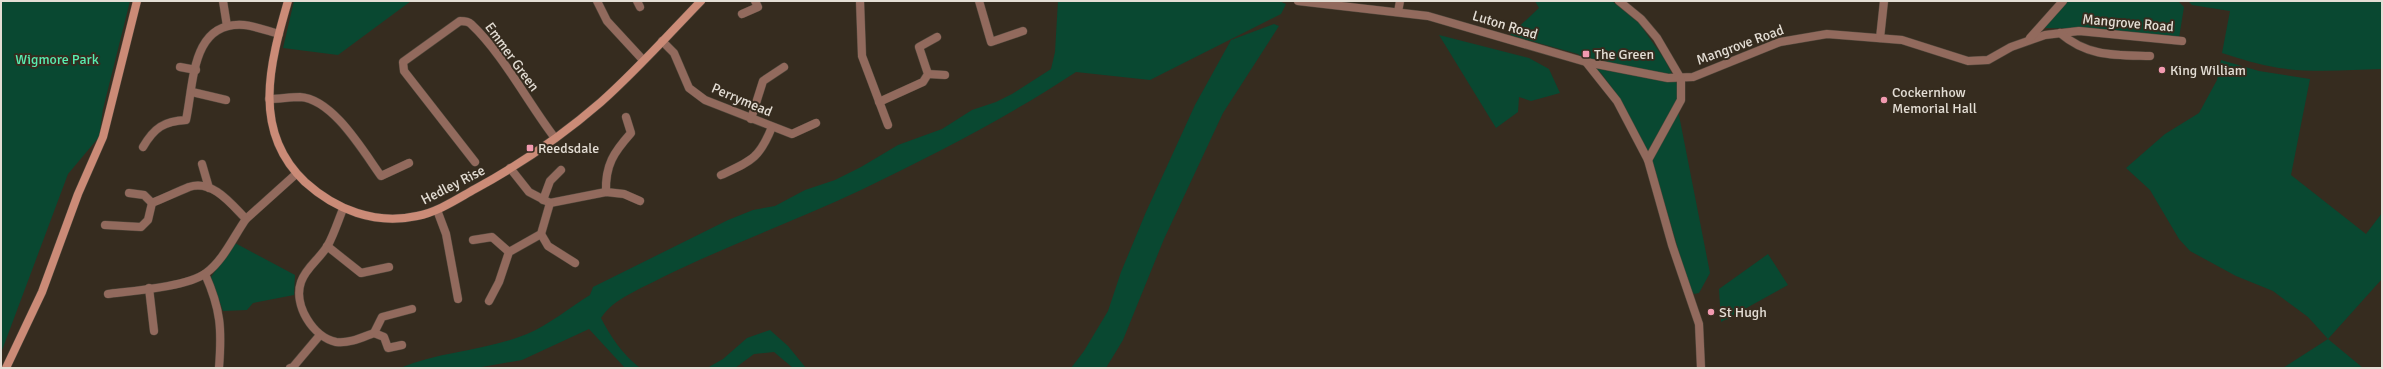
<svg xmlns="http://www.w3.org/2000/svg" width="2383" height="369" font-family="Signika,sans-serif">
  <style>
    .green { fill: #094831 }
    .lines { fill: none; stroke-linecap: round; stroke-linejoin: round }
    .street-casing { stroke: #52483c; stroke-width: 9 }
    .secondary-casing { stroke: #52483c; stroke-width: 9 }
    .street { stroke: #926a5d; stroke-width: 8 }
    .secondary { stroke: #cb8b77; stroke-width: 8 }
    .poi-dot { fill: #f29ab0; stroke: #362c1f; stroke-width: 1.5 }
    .labels { text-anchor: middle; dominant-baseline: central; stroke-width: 4; stroke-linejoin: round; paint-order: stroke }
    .street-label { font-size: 14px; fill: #e4ded5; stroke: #362c1f }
    .poi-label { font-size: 14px; fill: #e4ded5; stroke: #362c1f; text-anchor: start }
    .park-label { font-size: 14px; fill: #59eeb1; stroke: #362c1f }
  </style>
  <rect width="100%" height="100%" fill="#362c1f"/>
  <g class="green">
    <path d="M1,1H130L103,109L99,137L68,174L1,353Z"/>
    <path d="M294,1H411L338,55L283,48Z"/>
    <path d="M1058,1H1279L1286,4L1281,14L1150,80L1076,72C1008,117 935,154 861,190C795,221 726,246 661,278C641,289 614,298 601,318C610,336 623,355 640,368H625L589,329L522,360L476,368H400C441,351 486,351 527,334C549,325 570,307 590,295L593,287L728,220L753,210L775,206L805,190L835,180L861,167L898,145L942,129L972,110L996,102L1012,94L1051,69L1055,52Z"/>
    <path d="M1535,1H1612L1639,23L1665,60L1677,84V105L1710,273L1699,293L1694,294L1689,286L1655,171L1635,127L1616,93L1601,73L1578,54L1510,35L1539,8Z"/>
    <path d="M2066,1H2178L2184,7L2179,38C2133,31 2088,28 2042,28Z"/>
    <path d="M2188,1H2382V69C2348,70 2314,73 2279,68C2260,65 2241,59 2222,53L2230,11L2192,5Z"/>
    <path d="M1274,24L1279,26L1223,113L1164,239L1123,340L1106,368H1071L1084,351L1108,311L1121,272L1146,212L1195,105L1231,40Z"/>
    <path d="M1439,35L1529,58L1549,69L1560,93L1531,101L1519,97L1518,112L1496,128Z"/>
    <path d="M2221,60L2259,71L2310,79L2291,175L2366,234L2382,213V279L2328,339L2363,368H2283L2328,339L2308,317L2273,291L2236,276L2190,251L2179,239L2150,190L2126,168L2165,134L2199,113L2217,80Z"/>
    <path d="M235,243L295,275L294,295L253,303L247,310L223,311L211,277Z"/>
    <path d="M1768,254L1788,285L1721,322L1719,289Z"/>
    <path d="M770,330L788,346L806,368H793L774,352L754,354L735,368H707L723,359L747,338Z"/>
  </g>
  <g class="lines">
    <g class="street-casing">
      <g id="street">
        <path d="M223,1L227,26"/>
        <path d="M597,1L607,21L643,60"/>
        <path d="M637,1L640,7"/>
        <path d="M860,1L862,56L888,125"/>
        <path d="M979,1L991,42L1023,31"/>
        <path d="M1298,1L1428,16L1586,62L1668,78L1693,77L1780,42L1827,34L1902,40L1968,61L1988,60L2011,47L2045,35L2079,31L2182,41"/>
        <path d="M1619,1L1641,19L1657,38L1681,79V100L1648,160"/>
        <path d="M1398,12L1400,1"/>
        <path d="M742,14L758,7L755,1"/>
        <path d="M2060,33C2088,57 2115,55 2150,56"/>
        <path d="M1880,38L1884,1"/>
        <path d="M2030,38L2063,1"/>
        <path d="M662,41L674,53L689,88L705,100L792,134L816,123"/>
        <path d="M1586,62L1617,101L1648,160L1672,245L1699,324L1701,368"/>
        <path d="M180,67L196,70"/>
        <path d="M928,74L945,75"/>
        <path d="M192,92L226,100"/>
        <path d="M269,99C279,99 290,97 300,97C333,99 363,151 381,176L409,163"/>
        <path d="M879,102L923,82L928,74L919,47L937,37"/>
        <path d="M751,119L763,81L784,67"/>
        <path d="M143,147C154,128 164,121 186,120C194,83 191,21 244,25C255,26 268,31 279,34"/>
        <path d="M475,162L404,71L403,62L460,21C464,21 469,22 471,24C503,54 528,103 555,138"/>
        <path d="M202,164L209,188"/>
        <path d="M510,168L529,192L550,203L606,192L624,194L640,201"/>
        <path d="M721,175C751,161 759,159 772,127"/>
        <path d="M606,192C605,165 614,152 631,133L626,117"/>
        <path d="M129,193L144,195L152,203"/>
        <path d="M543,200L550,181L561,170"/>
        <path d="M343,209C338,221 334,234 328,245C320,259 306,267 301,282C293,305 313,337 336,342C349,344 363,337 374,333L384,337L388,348L402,345"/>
        <path d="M437,210L446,234L458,299"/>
        <path d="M105,225L141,227L148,220L152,203C164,198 177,192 189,187C213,179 232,205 246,219L296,174"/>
        <path d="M541,234L548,246L575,263"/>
        <path d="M473,240L492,237L509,252"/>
        <path d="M327,246L361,273L389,267"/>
        <path d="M205,274C221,310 222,329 219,368"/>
        <path d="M149,288L154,331"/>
        <path d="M108,294C132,291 187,287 206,273C223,261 234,236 246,219"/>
        <path d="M489,301L499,282L509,252L541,234L550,203"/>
        <path d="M374,333L382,317L412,309"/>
        <path d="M290,368L293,367L320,335"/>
      </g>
    </g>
    <g class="secondary-casing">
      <g id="secondary">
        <path d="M288,1C270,63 251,131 305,182C336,210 375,225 417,216C438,212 457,199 475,189C519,165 563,135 601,102C636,71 668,35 701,1"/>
        <path d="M6,368L42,292L78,194L103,137L137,1"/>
      </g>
    </g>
    <use href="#street" class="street"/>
    <use href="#secondary" class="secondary"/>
  </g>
  <g class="poi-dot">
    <rect x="1582" y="50" width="8" height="8" rx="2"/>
    <circle cx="2162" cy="70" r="4"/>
    <circle cx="1884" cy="100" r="4"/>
    <rect x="526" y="144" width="8" height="8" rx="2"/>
    <circle cx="1711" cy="312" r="4"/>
  </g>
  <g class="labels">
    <g class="street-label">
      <text transform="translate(2128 23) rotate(5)">Mangrove Road</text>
      <text transform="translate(1505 25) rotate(17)">Luton Road</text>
      <text transform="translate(1740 45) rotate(-20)">Mangrove Road</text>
      <text transform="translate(512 57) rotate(54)">Emmer Green</text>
      <text transform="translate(742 100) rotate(23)">Perrymead</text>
      <text transform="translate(453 185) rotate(-27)">Hedley Rise</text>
    </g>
    <g class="poi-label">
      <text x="1594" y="54">The Green</text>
      <text x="2170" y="70">King William</text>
      <text x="1892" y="92">Cockernhow<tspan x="1892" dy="16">Memorial Hall</tspan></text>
      <text x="538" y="148">Reedsdale</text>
      <text x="1719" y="312">St Hugh</text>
    </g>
    <g class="park-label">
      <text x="57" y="59">Wigmore Park</text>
    </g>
  </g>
  <rect width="2383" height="369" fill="none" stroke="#e4ded5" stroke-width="4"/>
</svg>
